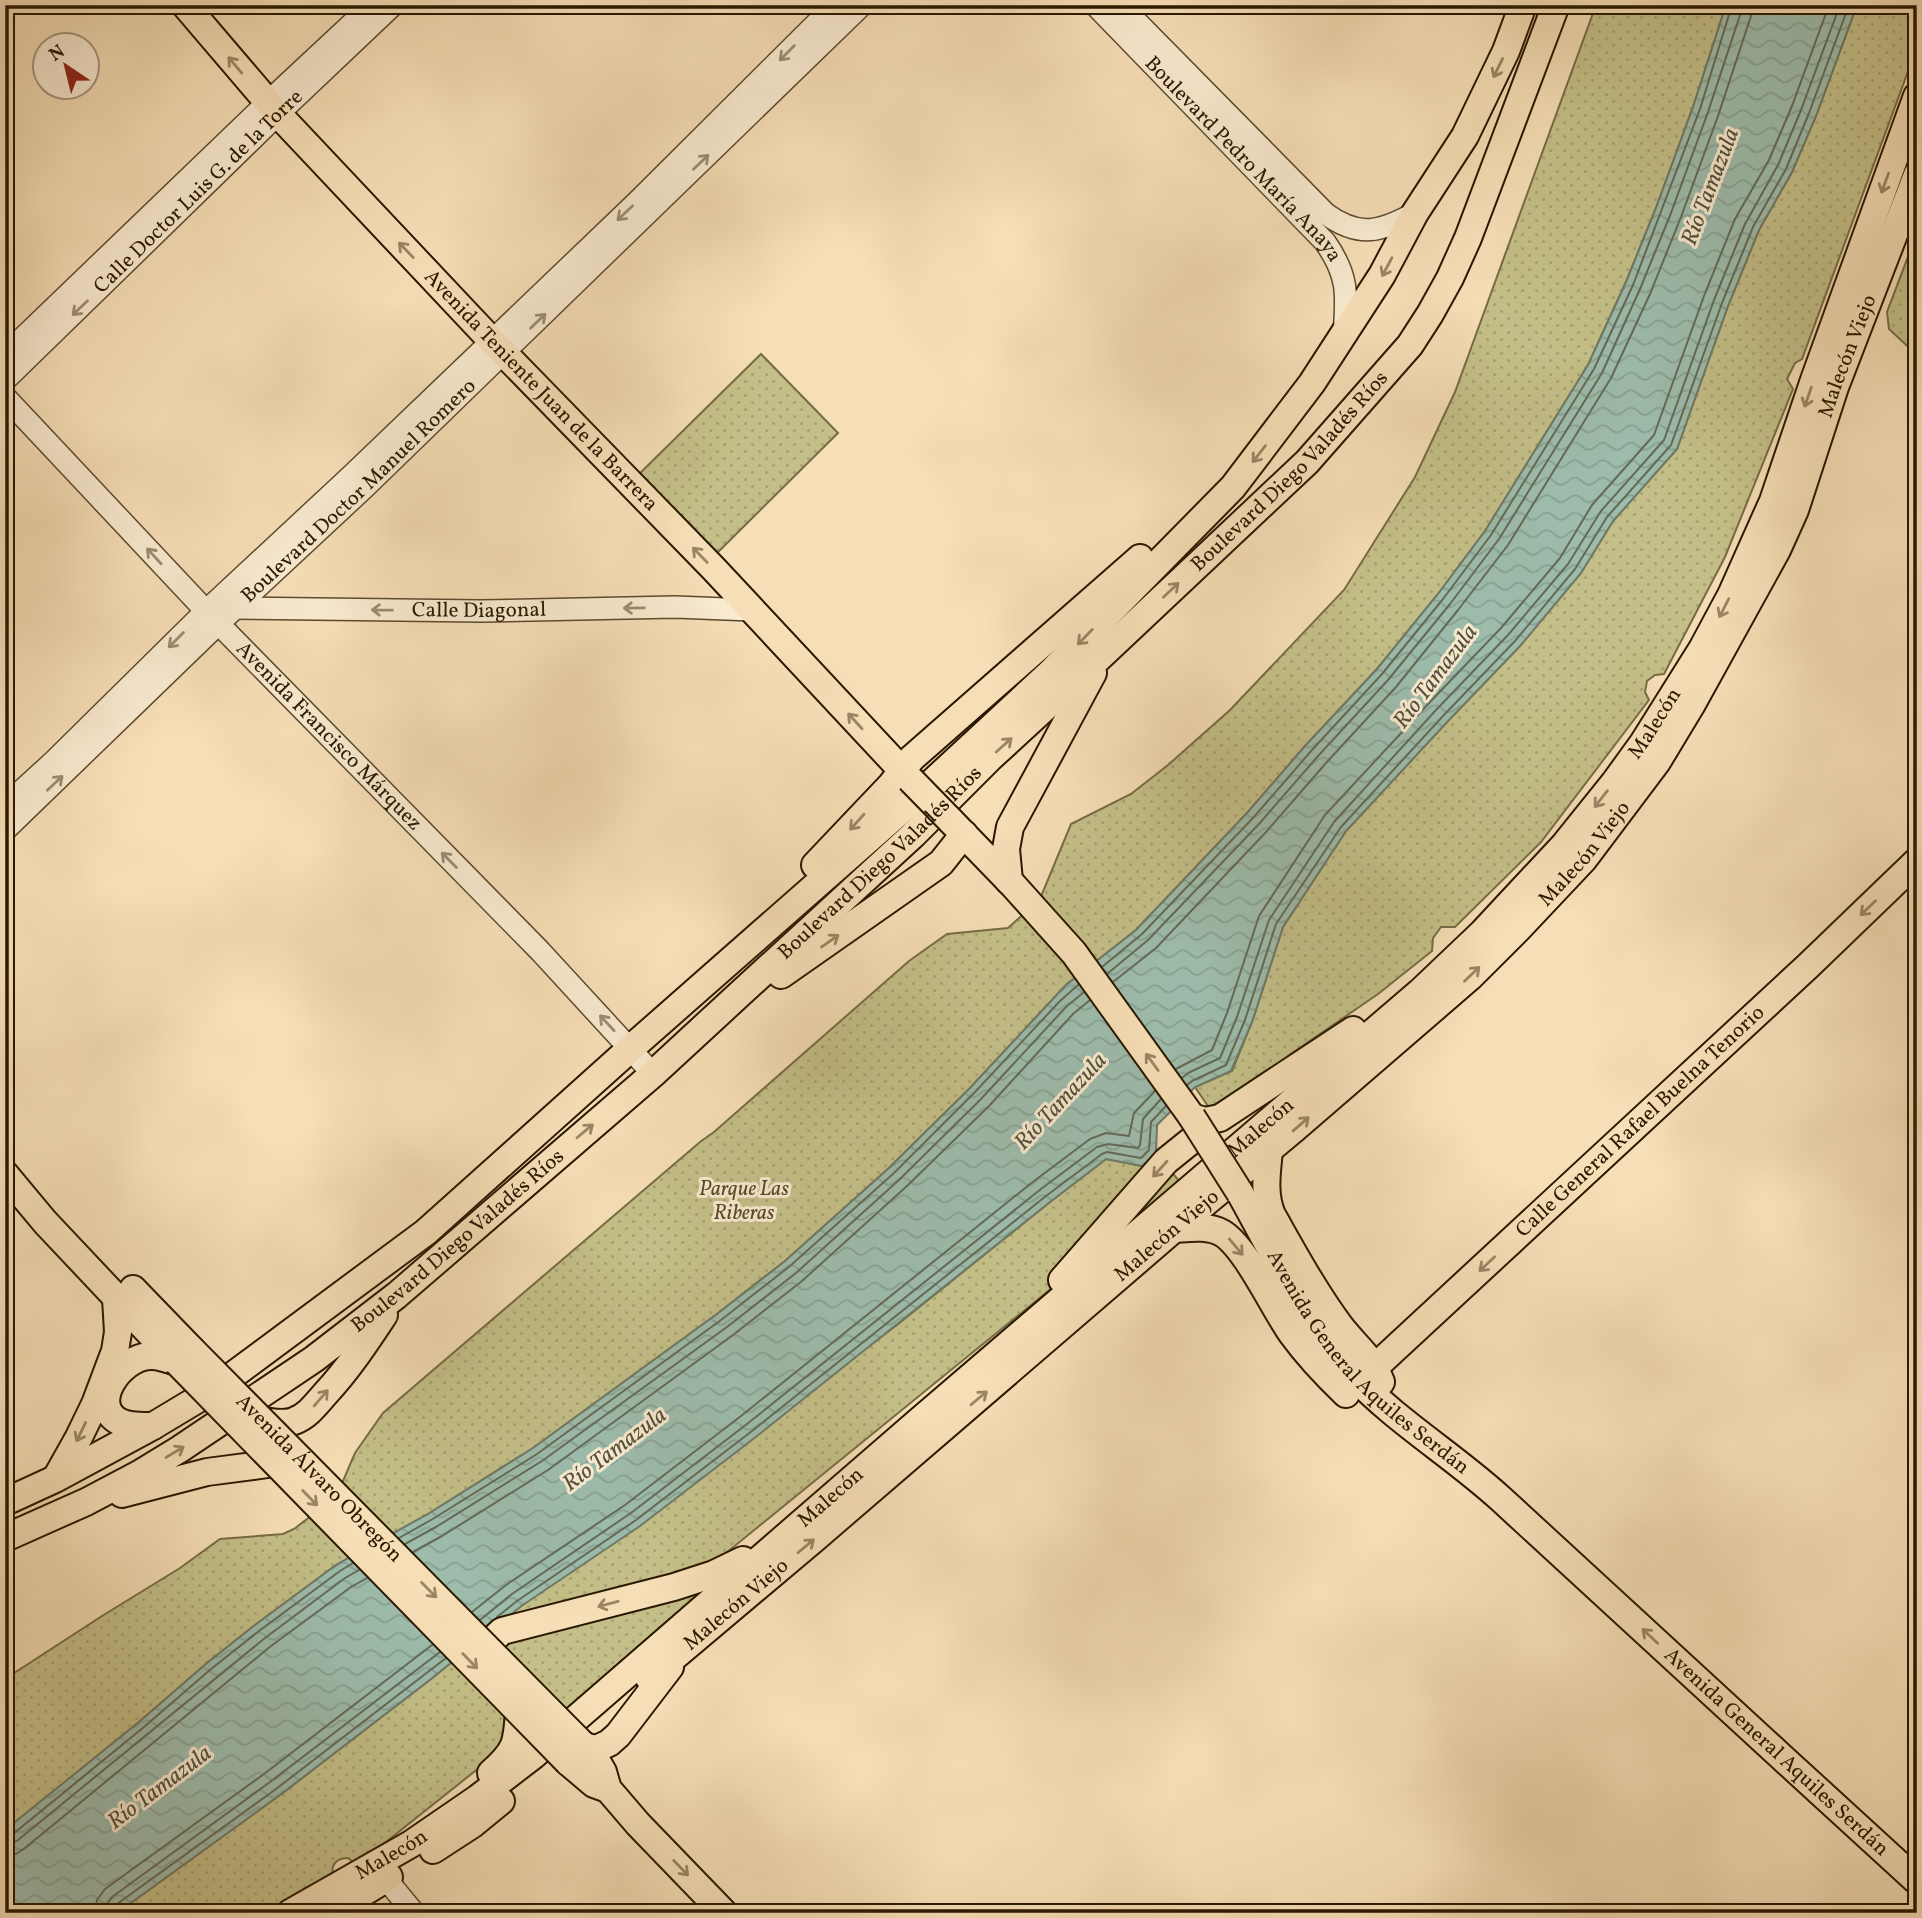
<svg xmlns="http://www.w3.org/2000/svg" width="1922" height="1918" font-family="Vollkorn,serif">
  <style>
    .park { fill: url(#park-dots); stroke: #766c44; stroke-width: 2 }
    .water { fill: url(#water-waves); stroke: #6f7a67; stroke-width: 2 }
    .lines { fill: none; stroke-linecap: round; stroke-linejoin: round }
    .shore { stroke: #636a56; stroke-width: 2 }
    .minor-casing { stroke: #5c4a2e; stroke-width: 24 }
    .major-casing { stroke: #291800; stroke-width: 30 }
    .minor { stroke: #f9ead0; stroke-width: 21 }
    .major { stroke: #f6deb6; stroke-width: 26 }
    .major-bridge-casing { stroke: #291800; stroke-width: 30; stroke-linecap: butt }
    .major-bridge { stroke: #f6deb6; stroke-width: 26 }
    .oneway { stroke: #9b8c72 }
    .oneway2 { stroke: #9a8564 }
    .labels { text-anchor: middle; dominant-baseline: central; stroke-width: 6; stroke-linejoin: round; paint-order: stroke }
    .street-label { font-size: 21px; fill: #291800; stroke: #f9ead0 }
    .park-label { font-size: 21px; font-style: italic; fill: #584a29; stroke: #f9ead0 }
    .water-label { font-size: 23px; font-style: italic; fill: #52513c; stroke: #f9ead0 }
  </style>
  <defs>
    <pattern id="park-dots" width="8" height="8" patternUnits="userSpaceOnUse" patternTransform="scale(1.75)"><rect width="8" height="8" fill="#c4bf88"/><path d="M2 2h.1M6 6h.1" fill="none" stroke="#a8a374" stroke-width="1.8" stroke-linecap="round"/></pattern>
    <pattern id="water-waves" width="16" height="10" patternUnits="userSpaceOnUse" patternTransform="scale(1.75)"><rect width="16" height="10" fill="#9dbcac"/><path d="M0 5q4-4 8 0t8 0" fill="none" stroke="#87a192"/></pattern>
  </defs>
  <rect width="100%" height="100%" fill="#f6deb6"/>
  <filter id="stains"><feTurbulence type="fractalNoise" baseFrequency=".00286" numOctaves="4"/><feColorMatrix values="0 0 0 0 .2 0 0 0 0 .09 0 0 0 0 .02 0 0 0 .5 -.17"/></filter>
  <radialGradient id="worn" r=".72"><stop offset=".6" stop-color="#630" stop-opacity="0"/><stop offset="1" stop-color="#630" stop-opacity=".3"/></radialGradient>
  <g class="park">
    <path d="M1596,5H1726L1693,107L1656,208L1626,282L1588,365L1485,531L1438,594L1377,669L1306,745L1247,813L1136,930L1066,985L970,1088L889,1168L785,1261L717,1314L533,1448L428,1514L336,1565L255,1625L207,1663L139,1722L5,1831V1679L102,1616L180,1568L220,1539L283,1534L294,1529L328,1503L340,1488L355,1453L383,1413L700,1142L714,1132L909,961L947,934L1008,928L1040,899L1071,824L1131,794L1168,765L1230,710L1344,590L1415,477L1455,392Z"/>
    <path d="M1857,5H1917V47L1802,359L1795,363L1787,379L1793,389L1725,557L1664,674L1655,675L1647,681L1645,692L1649,700L1541,842L1455,927H1441L1433,938L1432,951L1378,994L1288,1056L1216,1118L1195,1087L1232,1071L1252,1022L1283,927L1346,831L1448,721L1520,646L1581,573L1613,521L1677,449L1728,306L1759,230L1792,172L1816,116Z"/>
    <path d="M1917,233V355L1889,329L1887,312Z"/>
    <path d="M761,354L838,433L710,560L632,481Z"/>
    <path d="M1156,1154L1181,1183L726,1553L713,1588L519,1761L499,1752L357,1865L348,1858C337,1858 329,1865 334,1877L275,1913H117L280,1795L431,1679L520,1607L897,1325L1050,1202L1106,1159L1142,1166Z"/>
  </g>
  <path class="water" d="M1726,5H1857L1816,116L1792,172L1759,230L1728,306L1677,449L1613,521L1581,573L1520,646L1448,721L1346,831L1283,927L1252,1022L1231,1071L1195,1087L1157,1125L1156,1154L1142,1166L1106,1159L1050,1202L757,1436L640,1526L520,1607L431,1679L280,1795L117,1913H5V1831L15,1822L139,1722L207,1663L255,1625L336,1565L428,1514L533,1448L717,1314L785,1261L889,1168L970,1088L1066,985L1136,930L1247,813L1306,745L1377,669L1438,594L1485,531L1588,365L1626,282L1656,208L1693,107Z"/>
  <g class="lines">
    <g class="shore">
      <path d="M1102,967L1142,934L1253,818L1312,750L1382,674L1443,599L1491,535L1594,369L1633,285L1700,109L1732,5"/>
      <path d="M1107,974L1148,940L1259,824L1318,756L1388,680L1450,604L1499,539L1602,373L1640,289L1671,213L1708,112L1741,12V5"/>
      <path d="M1113,982L1156,948L1267,831L1326,763L1396,687L1458,610L1508,545L1611,378L1650,294L1681,217L1718,116L1751,16L1752,5"/>
      <path d="M1176,1069L1212,1050L1227,1013L1259,916L1325,815L1429,703L1501,628L1560,558L1592,505L1654,435L1704,296L1735,219L1769,160L1792,106L1829,5"/>
      <path d="M1182,1078L1188,1073L1220,1058L1237,1017L1269,920L1334,822L1436,710L1508,635L1568,564L1601,511L1664,440L1714,300L1745,224L1778,165L1801,110L1840,5"/>
      <path d="M1187,1085L1192,1081L1226,1065L1245,1020L1276,924L1341,827L1443,716L1515,641L1575,569L1607,517L1671,445L1722,303L1753,227L1786,169L1809,113L1849,5"/>
      <path d="M399,1538L431,1520L537,1454L721,1320L790,1266L894,1173L975,1092L1060,1001L1078,985"/>
      <path d="M405,1544L436,1527L542,1461L727,1327L796,1273L900,1179L981,1099L1066,1007L1084,992"/>
      <path d="M413,1552L442,1536L548,1470L733,1335L802,1281L907,1186L989,1106L1073,1014L1090,1000"/>
      <path d="M472,1612L506,1585L625,1505L741,1416L1034,1181L1090,1139L1106,1133L1129,1136L1134,1113L1155,1091"/>
      <path d="M497,1617L517,1601L636,1520L752,1431L1046,1196L1102,1154L1107,1152L1141,1158L1149,1150L1151,1122L1166,1106"/>
      <path d="M480,1620L512,1594L631,1513L747,1424L1041,1189L1097,1147L1108,1144L1138,1148L1140,1145L1143,1119L1161,1099"/>
      <path d="M5,1835L13,1834L144,1727L211,1669L259,1631L340,1571L353,1563"/>
      <path d="M5,1844H12L18,1840L265,1638L345,1578L359,1570"/>
      <path d="M5,1855L16,1854L25,1848L271,1646L351,1587L367,1578"/>
      <path d="M95,1913L97,1900L105,1889L264,1774L432,1645"/>
      <path d="M105,1913L107,1904L112,1897L270,1782L440,1652"/>
      <path d="M114,1913L117,1904L276,1789L446,1658"/>
    </g>
    <g class="minor-casing">
      <g id="minor">
        <path id="s1" d="M1095,5L1325,242C1349,276 1347,295 1344,335"/>
        <path d="M1120,5L1326,214C1359,238 1381,232 1415,213"/>
        <path d="M5,355L267,103L372,5"/>
        <path id="s2" d="M5,380L278,114L393,5"/>
        <path id="s3" d="M5,397L206,611L540,951L653,1074"/>
        <path id="s4" d="M232,608L481,611L675,607L751,610"/>
        <path d="M5,806L54,761L206,611L351,476L636,203L835,5"/>
        <path id="s5" d="M5,830L218,624L364,488L862,5"/>
        <path d="M386,1879L414,1913"/>
      </g>
    </g>
    <g class="major-casing">
      <g id="major">
        <path id="s6" d="M185,5L278,114L491,340L714,569L910,779"/>
        <path d="M950,820L1013,885L1074,953L1192,1117L1205,1121L1220,1118L1353,1030"/>
        <path d="M815,865L891,785L912,758L1140,558"/>
        <path d="M1009,881L1006,849L1010,827L1093,673"/>
        <path d="M781,975L941,863L964,834"/>
        <path d="M1269,1150C1267,1172 1263,1194 1272,1215C1293,1252 1314,1291 1340,1326C1356,1347 1371,1356 1381,1382"/>
        <path d="M5,1174L45,1222L177,1362"/>
        <path id="s7" d="M1240,1193C1274,1254 1305,1320 1351,1373C1395,1421 1453,1455 1501,1499C1639,1626 1778,1754 1917,1881"/>
        <path d="M1174,1229C1190,1228 1208,1225 1222,1233C1246,1247 1274,1309 1292,1334C1308,1356 1326,1375 1346,1394"/>
        <path d="M1062,1280L1166,1161L1202,1132"/>
        <path d="M133,1289L191,1349"/>
        <path id="s8" d="M1360,1381L1808,966L1917,861"/>
        <path d="M262,1421C273,1422 284,1425 294,1421C308,1416 317,1403 326,1393C349,1368 366,1342 384,1315"/>
        <path d="M153,1426C142,1426 130,1427 120,1422C87,1405 120,1357 150,1356C159,1355 169,1360 177,1362"/>
        <path d="M56,1478L79,1437L95,1404L115,1351L118,1332L116,1298"/>
        <path d="M122,1494L207,1472L275,1463"/>
        <path d="M5,1502L55,1479L153,1426L213,1390L426,1232L630,1049L913,800L1050,673L1233,487L1312,383L1382,275L1415,213L1465,136L1506,51L1523,5"/>
        <path id="s9" d="M5,1538L86,1502L139,1474L180,1449L314,1359L397,1295L653,1074L731,1002L913,835L990,758L1102,655L1307,462L1410,345L1430,314L1450,278L1468,238L1556,5"/>
        <path d="M485,1647L502,1631L674,1587L714,1574L743,1560"/>
        <path id="s10" d="M649,1678L814,1539L1174,1229L1294,1129L1470,977L1519,928L1584,859L1657,762L1692,704L1777,550L1795,510L1835,387L1917,175"/>
        <path d="M581,1743L595,1758L603,1772L608,1789L638,1824L724,1913"/>
        <path d="M584,1746L596,1749L609,1743L618,1735L670,1667"/>
        <path d="M568,1762L594,1784L608,1789"/>
        <path d="M491,1773C516,1751 517,1744 519,1711"/>
        <path d="M433,1850L473,1824L501,1801"/>
        <path id="s11" d="M290,1913L411,1844L478,1798L534,1755L920,1420L1420,992L1482,933L1565,844L1614,783L1643,743L1702,649L1731,595L1773,501L1814,380L1917,96"/>
        <path d="M330,1913L389,1877"/>
      </g>
    </g>
    <use href="#minor" class="minor"/>
    <use href="#major" class="major"/>
    <g class="major-bridge-casing">
      <g id="major-bridge">
        <path d="M910,779L950,820"/>
        <path d="M1192,1117L1240,1193"/>
        <path id="s12" d="M191,1349L581,1743"/>
        <path d="M177,1362L568,1762"/>
      </g>
    </g>
    <use href="#major-bridge" class="major-bridge"/>
  </g>
  <defs><path id="oneway-shaft" d="M-6 0H5M1.5-3L5.5 0L1.5 3" fill="none" stroke-width="1.6" stroke-linecap="round" stroke-linejoin="round" transform="scale(1.75)"/></defs>
  <g class="oneway">
    <use href="#oneway-shaft" transform="translate(787 53) rotate(135)"/>
    <use href="#oneway-shaft" transform="translate(701 162) rotate(-44)"/>
    <use href="#oneway-shaft" transform="translate(625 213) rotate(137)"/>
    <use href="#oneway-shaft" transform="translate(80 308) rotate(136)"/>
    <use href="#oneway-shaft" transform="translate(538 321) rotate(-44)"/>
    <use href="#oneway-shaft" transform="translate(154 556) rotate(-133)"/>
    <use href="#oneway-shaft" transform="translate(634 608) rotate(179)"/>
    <use href="#oneway-shaft" transform="translate(382 610) rotate(-179)"/>
    <use href="#oneway-shaft" transform="translate(176 640) rotate(135)"/>
    <use href="#oneway-shaft" transform="translate(55 783) rotate(-43)"/>
    <use href="#oneway-shaft" transform="translate(449 860) rotate(-135)"/>
    <use href="#oneway-shaft" transform="translate(607 1023) rotate(-133)"/>
  </g>
  <g class="oneway2">
    <use href="#oneway-shaft" transform="translate(235 65) rotate(-130)"/>
    <use href="#oneway-shaft" transform="translate(1498 68) rotate(116)"/>
    <use href="#oneway-shaft" transform="translate(1885 183) rotate(110)"/>
    <use href="#oneway-shaft" transform="translate(406 250) rotate(-134)"/>
    <use href="#oneway-shaft" transform="translate(1387 267) rotate(118)"/>
    <use href="#oneway-shaft" transform="translate(1808 397) rotate(109)"/>
    <use href="#oneway-shaft" transform="translate(1259 454) rotate(128)"/>
    <use href="#oneway-shaft" transform="translate(700 555) rotate(-134)"/>
    <use href="#oneway-shaft" transform="translate(1171 590) rotate(-43)"/>
    <use href="#oneway-shaft" transform="translate(1724 608) rotate(117)"/>
    <use href="#oneway-shaft" transform="translate(1085 637) rotate(134)"/>
    <use href="#oneway-shaft" transform="translate(855 721) rotate(-132)"/>
    <use href="#oneway-shaft" transform="translate(1004 745) rotate(-42)"/>
    <use href="#oneway-shaft" transform="translate(1601 799) rotate(128)"/>
    <use href="#oneway-shaft" transform="translate(857 822) rotate(132)"/>
    <use href="#oneway-shaft" transform="translate(1868 908) rotate(136)"/>
    <use href="#oneway-shaft" transform="translate(830 941) rotate(-35)"/>
    <use href="#oneway-shaft" transform="translate(1472 974) rotate(-44)"/>
    <use href="#oneway-shaft" transform="translate(1152 1062) rotate(-126)"/>
    <use href="#oneway-shaft" transform="translate(1301 1124) rotate(-41)"/>
    <use href="#oneway-shaft" transform="translate(585 1131) rotate(-40)"/>
    <use href="#oneway-shaft" transform="translate(1160 1169) rotate(132)"/>
    <use href="#oneway-shaft" transform="translate(1236 1247) rotate(50)"/>
    <use href="#oneway-shaft" transform="translate(1487 1264) rotate(137)"/>
    <use href="#oneway-shaft" transform="translate(321 1398) rotate(-49)"/>
    <use href="#oneway-shaft" transform="translate(979 1398) rotate(-40)"/>
    <use href="#oneway-shaft" transform="translate(81 1432) rotate(116)"/>
    <use href="#oneway-shaft" transform="translate(175 1452) rotate(-31)"/>
    <use href="#oneway-shaft" transform="translate(310 1498) rotate(46)"/>
    <use href="#oneway-shaft" transform="translate(806 1546) rotate(-40)"/>
    <use href="#oneway-shaft" transform="translate(429 1590) rotate(45)"/>
    <use href="#oneway-shaft" transform="translate(608 1604) rotate(165)"/>
    <use href="#oneway-shaft" transform="translate(1650 1636) rotate(-137)"/>
    <use href="#oneway-shaft" transform="translate(470 1661) rotate(46)"/>
    <use href="#oneway-shaft" transform="translate(681 1868) rotate(46)"/>
  </g>
  <g class="labels">
    <g class="street-label">
      <text stroke="none"><textPath href="#s1" startOffset="214">Boulevard Pedro María Anaya</textPath></text>
      <text stroke="none"><textPath href="#s2" startOffset="270">Calle Doctor Luis G. de la Torre</textPath></text>
      <text stroke="none"><textPath href="#s10" startOffset="1815">Malecón Viejo</textPath></text>
      <text stroke="none"><textPath href="#s6" startOffset="525">Avenida Teniente Juan de la Barrera</textPath></text>
      <text stroke="none"><textPath href="#s9" startOffset="1678">Boulevard Diego Valadés Ríos</textPath></text>
      <text stroke="none"><textPath href="#s5" startOffset="490">Boulevard Doctor Manuel Romero</textPath></text>
      <text stroke="none"><textPath href="#s4" startOffset="247">Calle Diagonal</textPath></text>
      <text stroke="none"><textPath href="#s11" startOffset="1818">Malecón</textPath></text>
      <text stroke="none"><textPath href="#s3" startOffset="469">Avenida Francisco Márquez</textPath></text>
      <text stroke="none"><textPath href="#s10" startOffset="1248">Malecón Viejo</textPath></text>
      <text stroke="none"><textPath href="#s9" startOffset="1111">Boulevard Diego Valadés Ríos</textPath></text>
      <text stroke="none"><textPath href="#s8" startOffset="382">Calle General Rafael Buelna Tenorio</textPath></text>
      <text stroke="none"><textPath href="#s11" startOffset="1251">Malecón</textPath></text>
      <text stroke="none"><textPath href="#s10" startOffset="681">Malecón Viejo</textPath></text>
      <text stroke="none"><textPath href="#s9" startOffset="544">Boulevard Diego Valadés Ríos</textPath></text>
      <text stroke="none"><textPath href="#s7" startOffset="215">Avenida General Aquiles Serdán</textPath></text>
      <text stroke="none"><textPath href="#s12" startOffset="182">Avenida Álvaro Obregón</textPath></text>
      <text stroke="none"><textPath href="#s11" startOffset="684">Malecón</textPath></text>
      <text stroke="none"><textPath href="#s10" startOffset="114">Malecón Viejo</textPath></text>
      <text stroke="none"><textPath href="#s7" startOffset="782">Avenida General Aquiles Serdán</textPath></text>
      <text stroke="none"><textPath href="#s11" startOffset="117">Malecón</textPath></text>
    </g>
    <g class="park-label">
      <text x="744" y="1189">Parque Las<tspan x="744" dy="24">Riberas</tspan></text>
    </g>
    <g class="water-label">
      <text transform="translate(1711 187) rotate(-69)">Río Tamazula</text>
      <text transform="translate(1436 677) rotate(-53)">Río Tamazula</text>
      <text transform="translate(1061 1102) rotate(-47)">Río Tamazula</text>
      <text transform="translate(615 1450) rotate(-37)">Río Tamazula</text>
      <text transform="translate(160 1788) rotate(-37)">Río Tamazula</text>
    </g>
  </g>
  <rect width="1922" height="1918" fill="none" stroke="#f6deb6" stroke-width="28"/>
  <rect x="7" y="7" width="1908" height="1904" fill="none" stroke="#291800" stroke-width="3.5"/>
  <rect x="14" y="14" width="1894" height="1890" fill="none" stroke="#291800" stroke-width="2"/>
  <g transform="translate(66 66) rotate(325)"><circle r="33" fill="#f9ead0" stroke="#a6967d" stroke-width="2"/>
  <path d="M0-5L12 26L0 18L-12 26Z" fill="#8f2418"/>
  <text y="-10" font-size="19" font-weight="bold" text-anchor="middle" fill="#291800">N</text>
  </g>
  <rect width="100%" height="100%" filter="url(#stains)"/>
  <rect width="100%" height="100%" fill="url(#worn)"/>
</svg>
